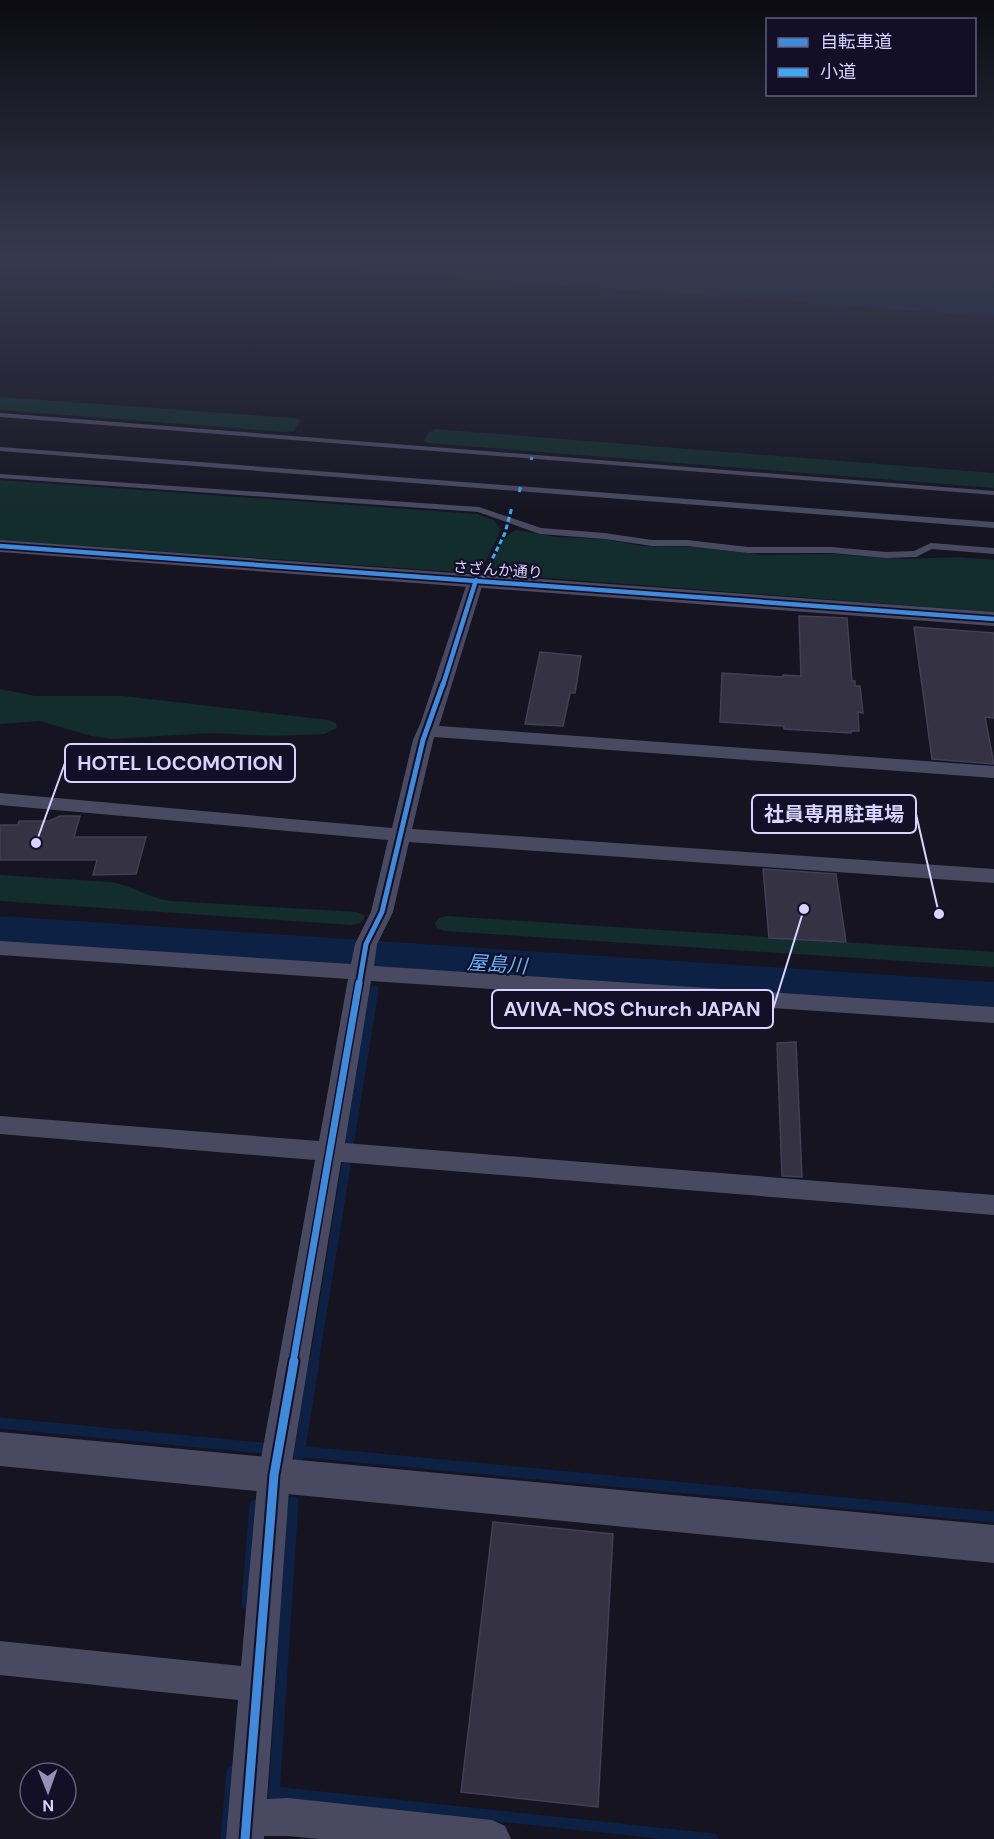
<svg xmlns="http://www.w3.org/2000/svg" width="994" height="1839" font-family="'DM Sans','Noto Sans JP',sans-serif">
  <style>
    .green { fill: #132c2d }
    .water { fill: #0d2144 }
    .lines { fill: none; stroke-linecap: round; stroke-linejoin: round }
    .stream-far2 { stroke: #0d2144; stroke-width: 7 }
    .stream-far1 { stroke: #0d2144; stroke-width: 9 }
    .stream { stroke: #0d2144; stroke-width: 11 }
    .river { fill: #0d2144; fill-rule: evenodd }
    .building { fill: #343243; stroke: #433f54; stroke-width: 1.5 }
    .service { fill: #4a4962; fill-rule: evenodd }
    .minor { fill: #4a4962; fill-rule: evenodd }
    .tertiary { fill: #4a4962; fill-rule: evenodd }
    .quiet { stroke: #3fa9f5; stroke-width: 3; stroke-dasharray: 5 3; stroke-linecap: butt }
    .cycleway-far3-casing { stroke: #130f26; stroke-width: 8 }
    .cycleway-far2-casing { stroke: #130f26; stroke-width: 9 }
    .cycleway-far1-casing { stroke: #130f26; stroke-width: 10 }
    .cycleway-casing { stroke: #130f26; stroke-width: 13 }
    .cycleway-far3 { stroke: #408adc; stroke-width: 4.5 }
    .cycleway-far2 { stroke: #408adc; stroke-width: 5 }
    .cycleway-far1 { stroke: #408adc; stroke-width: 7 }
    .cycleway { stroke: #408adc; stroke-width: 9 }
    .labels { text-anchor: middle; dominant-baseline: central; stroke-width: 4.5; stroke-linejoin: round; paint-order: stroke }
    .far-street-label { font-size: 15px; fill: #d9d4ff; stroke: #130f26 }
    .water-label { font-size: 20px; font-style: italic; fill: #62b6ff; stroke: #130f26 }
    .leader { fill: none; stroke: #d9d4ff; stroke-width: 2 }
    .callout-dot { fill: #d9d4ff; stroke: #130f26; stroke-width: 2 }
    .callout { fill: #130f26; stroke: #d9d4ff; stroke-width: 2 }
    .callout-label { font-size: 20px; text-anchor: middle; font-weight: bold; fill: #d9d4ff }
  </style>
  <rect width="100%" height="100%" fill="#161421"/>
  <g class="green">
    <path d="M0,397L294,418L301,421L294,431L284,432L0,410Z"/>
    <path d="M435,429L994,473V488L427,443L424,440L428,433Z"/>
    <path d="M0,480L477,514L494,520L501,530L482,569L470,573L0,540Z"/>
    <path d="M517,530L556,537L604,539L642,546L697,547L764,555L833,554L905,559L959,557L994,560V612L494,574L491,569C494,558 504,532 517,530Z"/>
    <path d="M0,689L35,696H124L328,720L336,723L337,728L324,734L273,736L211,733L112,739L91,736L40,721L0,724Z"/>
    <path d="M0,875L111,882C133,886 149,898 170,901L357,912L364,915V919L360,923L352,925L0,901Z"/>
    <path d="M447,916L994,952V967L445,931L437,928L435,923L439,918Z"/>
  </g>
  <path class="water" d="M256,259H994V317L723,296L377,274Z"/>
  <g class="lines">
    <path class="stream-far2" d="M378,968L380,956"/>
    <g class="stream-far1">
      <path d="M350,1140L374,990"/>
      <path d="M314,1363L346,1166"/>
    </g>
    <g class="stream">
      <path d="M0,1423L262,1448"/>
      <path d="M294,1451L994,1517"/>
      <path d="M299,1455L314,1361"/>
      <path d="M247,1604L255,1505"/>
      <path d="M274,1792L713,1839"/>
      <path d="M274,1796L293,1502"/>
      <path d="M226,1839L232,1772"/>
    </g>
    <path class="river" d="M0,916L994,982V1014L0,946Z"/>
  </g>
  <g class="building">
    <path d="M799,616L847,618L852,681H855V686H860L863,713L858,712L859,731H851V733L784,729V726L720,722L722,673L783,677V675L801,676Z"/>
    <path d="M914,627L994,633V718L985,717L994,764L932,759Z"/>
    <path d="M540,652L581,656L575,693H570L563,726L525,724Z"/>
    <path d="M60,816H80L74,837H146L136,874L93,875L97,860H0V825H18L19,821H49Z"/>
    <path d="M763,869L836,874L846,942L769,938Z"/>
    <path d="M796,1042L802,1177L782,1176L777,1043Z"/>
    <path d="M493,1522L613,1534L598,1807L461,1792Z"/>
  </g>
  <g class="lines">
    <g class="service">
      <path d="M0,413L994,491V495L0,417Z"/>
      <path d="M0,447L994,522V528L0,451Z"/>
      <path d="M0,474L479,507L541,528L605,533L652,540H687L748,547H832L886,552L914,551L931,543L994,548V554L932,549L916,557L886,558L832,553H748L687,546H652L605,539L540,534L478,512L0,478Z"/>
    </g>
    <path class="minor" d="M476,575L482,576L484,580L439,726L994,766V778L434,737L412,829L994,869V883L409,842L393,912L377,944L374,966L994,1007V1023L371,981L345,1143L994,1195V1215L341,1162L290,1475L267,1799L288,1798L492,1820L505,1826L511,1839H319L288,1836H264V1839H226L238,1700L0,1675V1641L241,1666L258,1475L315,1160L0,1134V1116L319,1141L348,979L0,955V941L351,964L355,944L371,912L388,840L0,805V793L392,828L413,740L421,722L468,580L470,576Z"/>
    <g class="tertiary">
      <path d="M0,540L994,612V626L0,552Z"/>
      <path d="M0,1432L994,1525V1563L0,1466Z"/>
    </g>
    <g class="quiet">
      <path d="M531,460L532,457"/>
      <path d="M519,492L521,486"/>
      <path d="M482,580L505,533L512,507"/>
    </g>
    <g class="cycleway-far3-casing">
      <g id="cycleway-far3">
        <path d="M0,546L994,619"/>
        <path d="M443,685L476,580"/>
      </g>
    </g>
    <g class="cycleway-far2-casing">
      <path id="cycleway-far2" d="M359,985L366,944L382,912L423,740L443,684"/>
    </g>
    <g class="cycleway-far1-casing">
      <path id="cycleway-far1" d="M293,1363L359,983"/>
    </g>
    <g class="cycleway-casing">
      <path id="cycleway" d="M245,1839L274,1475L294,1361"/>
    </g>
    <use href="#cycleway-far3" class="cycleway-far3"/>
    <use href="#cycleway-far2" class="cycleway-far2"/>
    <use href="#cycleway-far1" class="cycleway-far1"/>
    <use href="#cycleway" class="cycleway"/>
  </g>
  <linearGradient id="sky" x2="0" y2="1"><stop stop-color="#0c0b12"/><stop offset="0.5" stop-color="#363a4e"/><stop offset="1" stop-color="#363a4e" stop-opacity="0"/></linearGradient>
  <rect width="994" height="517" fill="url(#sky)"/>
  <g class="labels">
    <g class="far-street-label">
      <text transform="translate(498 570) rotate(4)">さざんか通り</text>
    </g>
    <g class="water-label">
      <text transform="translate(497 964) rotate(4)">屋島川</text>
    </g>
  </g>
  <path class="leader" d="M36 843L65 763M939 914L916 814M804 909L773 1009"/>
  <g class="callout-dot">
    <circle cx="36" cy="843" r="6"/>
    <circle cx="939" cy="914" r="6"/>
    <circle cx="804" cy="909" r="6"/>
  </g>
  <g class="callout">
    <rect x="65" y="744" width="230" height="38" rx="6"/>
    <rect x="752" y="795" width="164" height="38" rx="6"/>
    <rect x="492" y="990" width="281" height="38" rx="6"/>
  </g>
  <g class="callout-label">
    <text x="180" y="770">HOTEL LOCOMOTION</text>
    <text x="834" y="821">社員専用駐車場</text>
    <text x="632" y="1016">AVIVA-NOS Church JAPAN</text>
  </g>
  <rect x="766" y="18" width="210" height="78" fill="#130f26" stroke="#625e7d" stroke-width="1.5"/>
  <rect x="778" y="38" width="30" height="9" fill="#408adc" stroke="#625e7d" stroke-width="1.5"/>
  <text x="820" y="48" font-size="18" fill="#d9d4ff">自転車道</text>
  <rect x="778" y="68" width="30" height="9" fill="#3fa9f5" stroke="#625e7d" stroke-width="1.5"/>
  <text x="820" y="78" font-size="18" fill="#d9d4ff">小道</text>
  <g transform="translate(48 1791) rotate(179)"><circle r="28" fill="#130f26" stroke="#625e7d" stroke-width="1.5"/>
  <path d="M0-4.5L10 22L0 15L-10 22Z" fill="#9591b1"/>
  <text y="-9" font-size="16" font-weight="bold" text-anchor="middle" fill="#d9d4ff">N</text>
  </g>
</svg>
